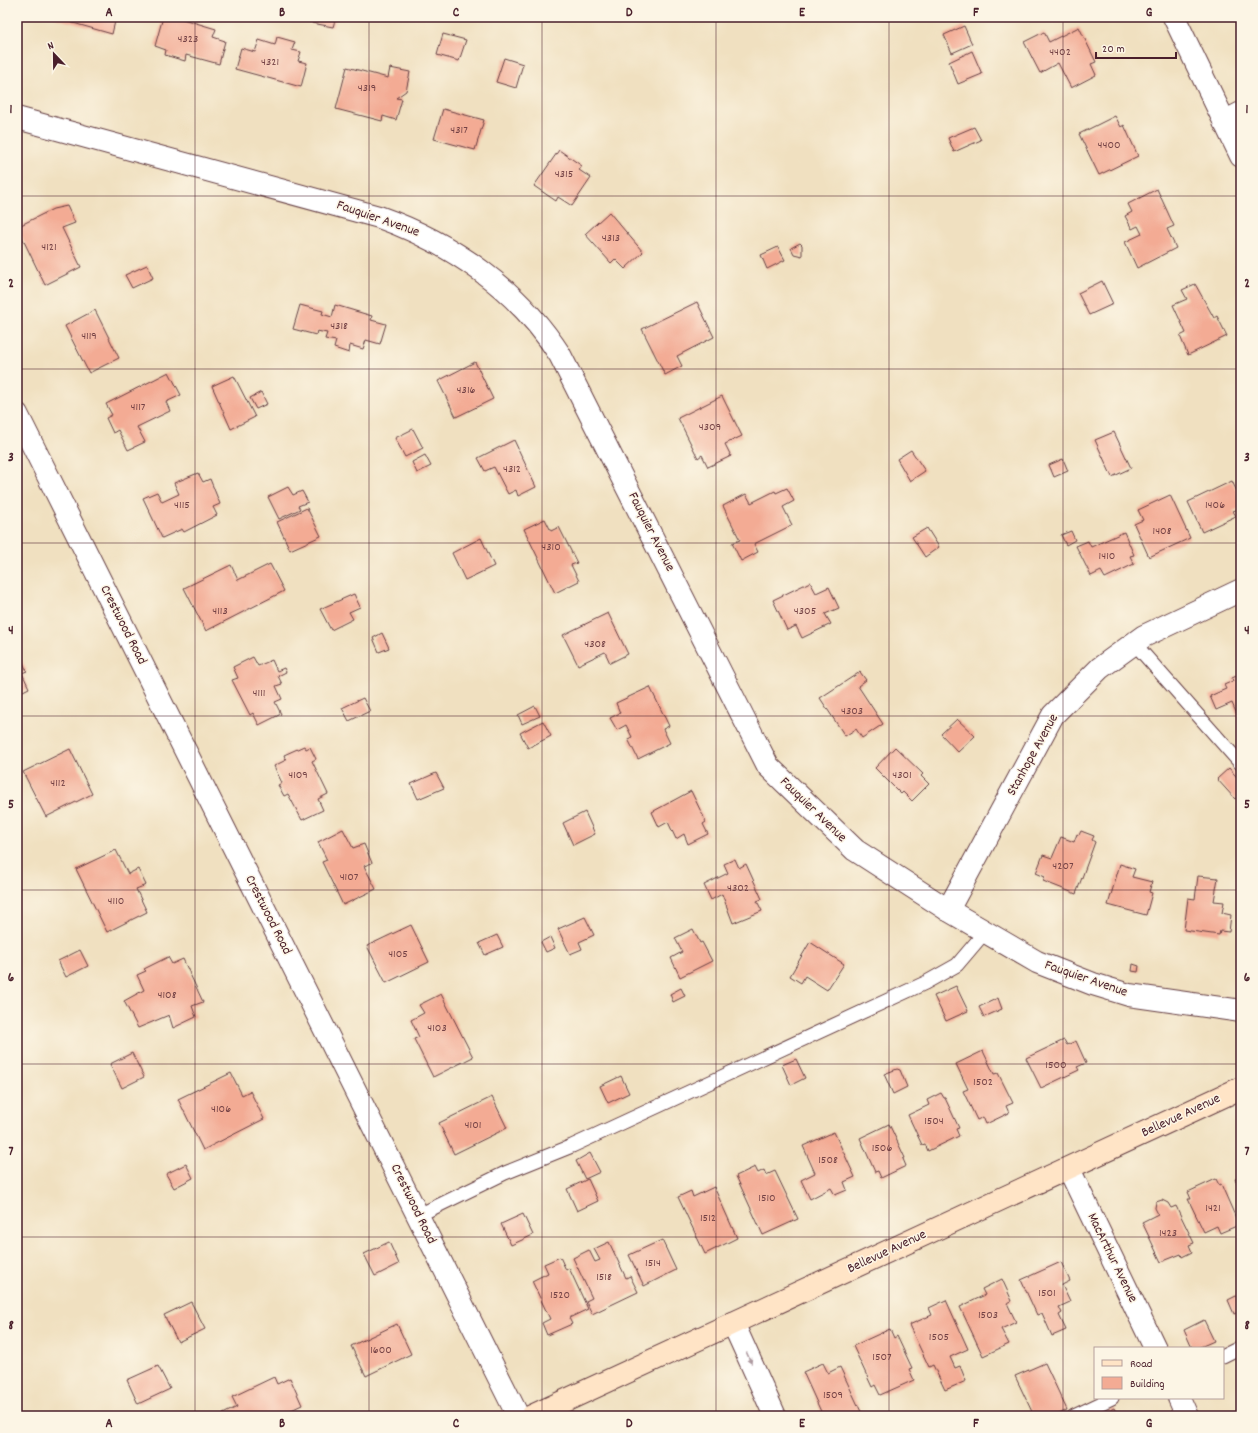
<svg xmlns="http://www.w3.org/2000/svg" width="1258" height="1433" font-family="Dekko,sans-serif">
  <style>
    .building { fill: #f3ab94 }
    .lines { fill: none; stroke-linecap: round; stroke-linejoin: round }
    .lane-casing { stroke: #633c41; stroke-width: 15 }
    .street-casing { stroke: #633c41; stroke-width: 24 }
    .secondary-casing { stroke: #633c41; stroke-width: 24 }
    .lane { stroke: #fff; stroke-width: 13 }
    .street { stroke: #fff; stroke-width: 22 }
    .secondary { stroke: #ffe4c6; stroke-width: 22 }
    .oneway { fill: #ae9aa0 }
    .grid { fill: none; stroke: #4a1f2b; stroke-width: 1; stroke-opacity: 0.55 }
    .labels { text-anchor: middle; dominant-baseline: central; stroke-width: 3; stroke-linejoin: round; paint-order: stroke }
    .number-label { font-size: 12px; fill: #744245 }
    .street-label { font-size: 14px; fill: #4a1f2b; stroke: #fcf5e5 }
    .neatline { fill: none; stroke: #4a1f2b; stroke-width: 1.5 }
    .grid-label { font-size: 13px; text-anchor: middle; font-weight: bold; fill: #4a1f2b }
  </style>
  <rect width="100%" height="100%" fill="#fcf5e5"/>
  <filter id="ink" filterUnits="userSpaceOnUse"><feTurbulence type="fractalNoise" baseFrequency=".025" numOctaves="2"/><feDisplacementMap in="SourceGraphic" scale="8" xChannelSelector="R" yChannelSelector="G"/><feConvolveMatrix kernelMatrix="1 2 1 2 8 2 1 2 1" color-interpolation-filters="sRGB"/></filter>
  <filter id="wash" filterUnits="userSpaceOnUse"><feTurbulence type="fractalNoise" baseFrequency=".012" numOctaves="4" result="noise"/><feDisplacementMap in="SourceGraphic" scale="16" xChannelSelector="R" yChannelSelector="G"/><feGaussianBlur stdDeviation="0.9" result="paint"/><feColorMatrix in="noise" values="0 0 0 0 0 0 0 0 0 0 0 0 0 0 0 0 0 1.4 0 .05"/><feComposite in="paint" operator="in"/></filter>
  <g filter="url(#wash)">
    <rect width="100%" height="100%" fill="#f0e0c0"/>
    <g id="blocks">
      <g class="building">
        <path d="M52,17H116L112,34Z"/>
        <path d="M163,17H176L216,29L213,37L225,41L219,64L186,55L185,61L165,55L166,50L155,46Z"/>
        <path d="M313,17H336L333,27L312,23Z"/>
        <path d="M964,26L972,44L952,53L944,35Z"/>
        <path d="M1079,27L1096,62L1091,64L1096,75L1071,88L1058,63L1040,73L1024,42L1044,32L1049,42Z"/>
        <path d="M443,34L466,40L459,61L437,55Z"/>
        <path d="M277,37L295,42L292,50L301,52L298,61L307,63L301,87L235,69L241,48L255,52L259,40L275,45Z"/>
        <path d="M972,51L982,74L958,84L949,62Z"/>
        <path d="M504,58L523,64L516,88L496,82Z"/>
        <path d="M347,67L388,78L390,68L410,72L406,91L396,98L402,99L396,120L383,116L382,121L336,109Z"/>
        <path d="M443,109L484,120L475,150L434,139Z"/>
        <path d="M1115,116L1121,127L1124,125L1138,156L1099,175L1079,134Z"/>
        <path d="M974,127L981,140L954,152L948,138Z"/>
        <path d="M559,150L582,166L579,170L591,178L572,206L558,197L556,201L534,186Z"/>
        <path d="M1157,189L1174,226L1167,229L1176,248L1137,268L1125,242L1142,234L1138,226L1132,229L1125,216L1132,212L1128,204Z"/>
        <path d="M67,206L75,223L62,228L81,267L45,285L17,227L53,209Z"/>
        <path d="M609,212L643,252L625,269L615,259L611,263L585,234Z"/>
        <path d="M800,243L802,245V256L794,254L791,248Z"/>
        <path d="M778,247L785,260L767,269L761,255Z"/>
        <path d="M147,265L153,278L132,288L125,275Z"/>
        <path d="M1102,281L1113,304L1089,315L1078,293Z"/>
        <path d="M1195,284L1214,318L1217,316L1227,336L1188,355L1180,336L1186,333L1173,305L1187,299L1182,290Z"/>
        <path d="M697,302L714,337L677,356L682,366L665,375L642,329Z"/>
        <path d="M300,305L323,311L322,314L332,317L335,305L372,316L371,320L386,324L380,344L366,340L363,349L350,345L349,353L334,348L336,341L325,339L327,333L317,331L316,335L293,329Z"/>
        <path d="M95,310L119,358L89,373L65,326Z"/>
        <path d="M475,362L493,399L456,417L438,381Z"/>
        <path d="M169,372L181,395L166,402L170,411L137,427L145,442L128,450L118,430L113,433L106,418L112,415L106,404Z"/>
        <path d="M234,376L255,417L231,429L212,386Z"/>
        <path d="M261,392L267,404L256,409L250,398Z"/>
        <path d="M722,396L742,436L725,444L731,456L708,467L702,455L698,458L678,418Z"/>
        <path d="M413,429L423,448L405,457L395,438Z"/>
        <path d="M1114,432L1131,468L1112,477L1095,440Z"/>
        <path d="M514,440L536,487L518,496L516,490L508,494L494,467L485,471L478,458Z"/>
        <path d="M911,450L925,471L910,481L897,459Z"/>
        <path d="M425,455L431,466L417,473L412,462Z"/>
        <path d="M1063,459L1068,471L1054,477L1049,465Z"/>
        <path d="M198,473L203,482L210,479L220,504L213,507L217,515L184,532L182,529L162,538L143,498L157,492L162,502L179,494L174,483Z"/>
        <path d="M1232,481L1241,500V508L1233,511L1236,516L1202,532L1188,502Z"/>
        <path d="M288,487L293,495L302,491L308,502L298,506L300,509L279,519L268,497Z"/>
        <path d="M787,488L794,501L783,507L792,525L754,544L758,552L741,561L732,543L740,540L723,506L746,494L751,503L775,491L776,493Z"/>
        <path d="M1170,495L1190,538L1149,557L1134,524L1143,520L1138,510Z"/>
        <path d="M307,508L321,536L290,550L277,522Z"/>
        <path d="M545,519L551,531L559,527L577,563L571,565L579,581L555,593L524,529Z"/>
        <path d="M927,528L939,547L925,557L912,537Z"/>
        <path d="M1071,531L1075,540L1066,545L1061,535Z"/>
        <path d="M1124,532L1134,555L1130,556L1134,564L1105,578L1101,571L1091,576L1076,546L1088,541L1091,547Z"/>
        <path d="M481,538L494,566L465,580L452,553Z"/>
        <path d="M270,564L284,591L206,631L184,588L231,565L238,580Z"/>
        <path d="M810,582L816,593L829,587L839,608L825,614L831,624L802,638L796,626L787,630L773,600Z"/>
        <path d="M354,594L360,607L349,612L353,619L331,630L320,609Z"/>
        <path d="M608,613L628,654L610,663L605,652L578,665L563,635Z"/>
        <path d="M382,633L389,648L379,652L373,638Z"/>
        <path d="M17,651L27,671L22,673L29,688L17,694Z"/>
        <path d="M253,657L258,666L272,660L277,671L284,668L286,672L278,676L282,684L276,686L282,699L275,702L281,714L259,725L253,713L250,715L232,680L238,678L233,667Z"/>
        <path d="M860,672L866,680L858,686L883,724L862,738L856,729L845,736L820,698Z"/>
        <path d="M1241,674V724L1232,703L1216,710L1210,696L1226,689L1224,685L1233,681L1232,678Z"/>
        <path d="M650,687L669,726L663,729L670,743L638,759L628,739L632,737L626,725L617,730L610,718L620,713L616,703Z"/>
        <path d="M363,698L370,711L349,721L342,708Z"/>
        <path d="M535,706L540,716L522,724L518,715Z"/>
        <path d="M957,719L975,736L958,752L941,734Z"/>
        <path d="M543,721L551,736L528,748L520,733Z"/>
        <path d="M304,746L306,749L310,747L316,759L312,761L328,794L318,799L323,810L302,820L288,794L284,796L278,785L282,783L274,766L286,760L284,755Z"/>
        <path d="M895,747L923,774L921,776L929,784L912,801L903,792L901,794L875,768Z"/>
        <path d="M70,749L92,794L46,817L23,772Z"/>
        <path d="M1229,768L1241,782V794L1235,799L1217,779Z"/>
        <path d="M436,773L444,788L418,799L411,784Z"/>
        <path d="M691,791L706,822L703,824L708,834L688,844L684,834L676,839L668,822L659,827L652,812Z"/>
        <path d="M585,812L595,834L573,845L563,823Z"/>
        <path d="M343,829L353,848L364,844L372,863L364,866L376,889L343,905L322,862L327,860L318,842Z"/>
        <path d="M1081,831L1094,836L1092,840L1095,842L1076,894L1043,881L1045,877L1036,873L1043,855L1052,858L1061,837L1074,842L1077,834L1079,835Z"/>
        <path d="M116,850L128,874L138,869L146,885L136,889L147,912L107,932L76,869Z"/>
        <path d="M735,859L739,868L746,864L762,899L757,901L762,911L733,923L722,894L711,900L704,885L728,873L724,864Z"/>
        <path d="M1120,864L1135,869L1132,877L1152,882L1149,892L1152,893L1146,915L1108,905Z"/>
        <path d="M1198,876L1218,878L1214,901L1224,902L1222,913L1231,915L1229,932L1220,931L1219,935L1184,930L1188,898L1195,899Z"/>
        <path d="M585,917L594,935L579,942L582,949L570,954L558,929Z"/>
        <path d="M411,925L429,962L386,983L367,946Z"/>
        <path d="M693,929L700,943L702,942L712,961L680,977L671,958L682,952L675,938Z"/>
        <path d="M497,935L503,947L485,955L479,943Z"/>
        <path d="M550,937L555,948L546,952L541,942Z"/>
        <path d="M810,942L844,964L827,990L805,976L801,983L790,976Z"/>
        <path d="M80,950L88,966L66,977L58,961Z"/>
        <path d="M168,957L172,964L183,959L203,1002L192,1006L196,1017L173,1028L169,1015L138,1028L124,1001L144,990L137,975L146,971L144,969Z"/>
        <path d="M1133,964L1139,966L1138,972L1132,971Z"/>
        <path d="M956,986L968,1011L946,1021L934,996Z"/>
        <path d="M681,988L685,996L673,1002L670,994Z"/>
        <path d="M441,994L473,1057L433,1077L414,1039L419,1037L411,1020L424,1013L419,1005Z"/>
        <path d="M998,998L1002,1009L984,1017L979,1007Z"/>
        <path d="M1064,1040L1067,1045L1076,1041L1086,1063L1077,1067L1079,1070L1041,1088L1026,1058Z"/>
        <path d="M983,1051L994,1074L998,1073L1013,1103L1006,1106L1009,1113L986,1124L983,1117L977,1120L963,1091L968,1089L956,1064Z"/>
        <path d="M132,1053L144,1077L122,1088L110,1064Z"/>
        <path d="M796,1059L805,1078L791,1085L782,1065Z"/>
        <path d="M897,1069L900,1070L907,1087L893,1094L884,1074Z"/>
        <path d="M231,1073L242,1095L250,1091L264,1119L203,1150L178,1099Z"/>
        <path d="M621,1076L629,1093L608,1103L600,1086Z"/>
        <path d="M941,1093L944,1098H945L959,1128L956,1129L959,1136L928,1151L925,1144L922,1145L908,1115L929,1105L927,1100Z"/>
        <path d="M492,1097L507,1128L454,1154L439,1123Z"/>
        <path d="M889,1124L905,1158L903,1159L906,1166L881,1178L878,1171L875,1172L860,1138Z"/>
        <path d="M834,1132L855,1177L844,1182L847,1190L835,1195L831,1188L810,1199L801,1180L815,1173L803,1146Z"/>
        <path d="M590,1153L600,1172L585,1179L576,1161Z"/>
        <path d="M186,1164L193,1178L174,1188L166,1174Z"/>
        <path d="M755,1167L758,1173L764,1170L766,1175L775,1171L798,1219L763,1235L736,1176Z"/>
        <path d="M1241,1176V1193L1235,1179Z"/>
        <path d="M588,1179L598,1201L577,1211L567,1189Z"/>
        <path d="M1216,1179L1219,1185L1221,1184L1239,1225L1220,1233L1217,1226L1204,1232L1188,1199H1191L1188,1192Z"/>
        <path d="M714,1187L737,1238L705,1254L678,1197L691,1191L693,1197Z"/>
        <path d="M1162,1200L1168,1203L1171,1208L1176,1206L1194,1243L1189,1245L1192,1252L1182,1257L1181,1254L1161,1262L1142,1222L1158,1214L1155,1208L1156,1202Z"/>
        <path d="M523,1214L533,1235L511,1245L501,1224Z"/>
        <path d="M662,1240L676,1270L644,1286L629,1255Z"/>
        <path d="M389,1242L399,1264L375,1276L364,1254Z"/>
        <path d="M609,1242L626,1278L630,1276L638,1292L592,1314L586,1301L592,1298L573,1258L589,1250L595,1262L600,1260L594,1249Z"/>
        <path d="M560,1257L566,1270L569,1268L588,1309L569,1318L572,1324L547,1335L542,1323L550,1319L532,1281L548,1273L544,1264Z"/>
        <path d="M1061,1262L1070,1281L1062,1285L1070,1302L1059,1307L1062,1313L1059,1315L1066,1330L1052,1336L1042,1313L1037,1315L1021,1280Z"/>
        <path d="M1002,1279L1012,1301L1007,1303L1016,1322L1001,1329L1009,1344L983,1356L960,1307L985,1295L982,1289Z"/>
        <path d="M1238,1295L1241,1302V1311L1234,1314L1228,1300Z"/>
        <path d="M946,1300L968,1349L950,1357L955,1368L960,1366L966,1381L945,1390L933,1365L929,1367L909,1325L932,1315L929,1308Z"/>
        <path d="M191,1302L205,1329L178,1342L164,1315Z"/>
        <path d="M1204,1320L1214,1341L1198,1348H1192L1184,1330Z"/>
        <path d="M397,1324L411,1354L366,1376L351,1346Z"/>
        <path d="M890,1329L894,1338L897,1336L912,1368L909,1369L914,1380L880,1395L875,1385L872,1387L853,1346Z"/>
        <path d="M823,1363L828,1373L840,1367L863,1416H823L803,1372Z"/>
        <path d="M1045,1363L1067,1410L1055,1416H1043L1042,1413L1034,1416L1015,1376Z"/>
        <path d="M158,1366L170,1389L138,1404L127,1380Z"/>
        <path d="M274,1377L277,1384L290,1378L302,1405L278,1416H224L223,1414L237,1407L232,1397Z"/>
        <path d="M1114,1408L1118,1416H1097Z"/>
      </g>
    </g>
  </g>
  <g filter="url(#ink)">
    <use href="#blocks" fill-opacity="0" stroke="#633c41" stroke-width="1"/>
    <g class="lines">
      <g class="lane-casing">
        <g id="lane">
          <path d="M1134,643L1241,764"/>
          <path d="M419,1215L505,1173L572,1146L925,983L957,965L985,932"/>
          <path d="M1223,1356L1241,1347"/>
          <path d="M1074,1416L1112,1398"/>
        </g>
      </g>
      <g class="street-casing">
        <g id="street">
          <path d="M1174,17L1241,156"/>
          <path d="M17,118L379,217C452,243 518,289 560,355L768,766L855,850L948,910L1037,962L1093,984L1129,995L1241,1011"/>
          <path d="M1224,122L1241,113"/>
          <path d="M17,414L518,1416"/>
          <path d="M948,910L1053,715L1100,668L1144,636L1241,590"/>
          <path d="M1069,1169L1155,1348"/>
          <path d="M733,1323L775,1416"/>
          <path d="M1179,1398L1187,1416"/>
        </g>
      </g>
      <g class="secondary-casing">
        <path id="secondary" d="M532,1416L1241,1088"/>
      </g>
      <use href="#lane" class="lane"/>
      <use href="#street" class="street"/>
      <use href="#secondary" class="secondary"/>
    </g>
    <defs><path id="oneway-solid" d="M-6-.8H1V-3.2L6.5 0L1 3.2V.8H-6Z"/></defs>
    <use class="oneway" href="#oneway-solid" transform="translate(749 1358) rotate(66)"/>
  </g>
  <path class="grid" d="M195,17V1416M369,17V1416M542,17V1416M716,17V1416M889,17V1416M1063,17V1416M17,196H1241M17,369H1241M17,543H1241M17,716H1241M17,890H1241M17,1064H1241M17,1237H1241"/>
  <g class="labels">
    <g class="number-label">
      <text x="188" y="39">4323</text>
      <text x="1060" y="52">4402</text>
      <text x="270" y="62">4321</text>
      <text x="367" y="88">4319</text>
      <text x="459" y="130">4317</text>
      <text x="1109" y="145">4400</text>
      <text x="564" y="174">4315</text>
      <text x="611" y="238">4313</text>
      <text x="49" y="247">4121</text>
      <text x="339" y="326">4318</text>
      <text x="89" y="336">4119</text>
      <text x="466" y="390">4316</text>
      <text x="138" y="407">4117</text>
      <text x="710" y="427">4309</text>
      <text x="512" y="469">4312</text>
      <text x="182" y="505">4115</text>
      <text x="1215" y="505">1406</text>
      <text x="1162" y="531">1408</text>
      <text x="551" y="547">4310</text>
      <text x="1107" y="556">1410</text>
      <text x="220" y="611">4113</text>
      <text x="805" y="611">4305</text>
      <text x="595" y="644">4308</text>
      <text x="259" y="693">4111</text>
      <text x="852" y="711">4303</text>
      <text x="298" y="775">4109</text>
      <text x="902" y="775">4301</text>
      <text x="58" y="783">4112</text>
      <text x="1063" y="866">4207</text>
      <text x="349" y="877">4107</text>
      <text x="738" y="888">4302</text>
      <text x="116" y="901">4110</text>
      <text x="398" y="954">4105</text>
      <text x="167" y="995">4108</text>
      <text x="437" y="1028">4103</text>
      <text x="1056" y="1065">1500</text>
      <text x="983" y="1082">1502</text>
      <text x="221" y="1109">4106</text>
      <text x="934" y="1121">1504</text>
      <text x="473" y="1125">4101</text>
      <text x="882" y="1148">1506</text>
      <text x="828" y="1160">1508</text>
      <text x="767" y="1198">1510</text>
      <text x="1213" y="1208">1421</text>
      <text x="708" y="1218">1512</text>
      <text x="1168" y="1233">1423</text>
      <text x="653" y="1263">1514</text>
      <text x="604" y="1277">1518</text>
      <text x="1047" y="1293">1501</text>
      <text x="560" y="1295">1520</text>
      <text x="988" y="1315">1503</text>
      <text x="939" y="1337">1505</text>
      <text x="381" y="1350">1600</text>
      <text x="882" y="1357">1507</text>
      <text x="833" y="1395">1509</text>
    </g>
    <g class="street-label">
      <text transform="translate(378 219) rotate(19)">Fauquier Avenue</text>
      <text transform="translate(651 532) rotate(63)">Fauquier Avenue</text>
      <text transform="translate(123 625) rotate(63)">Crestwood Road</text>
      <text transform="translate(1033 755) rotate(-61)">Stanhope Avenue</text>
      <text transform="translate(813 810) rotate(44)">Fauquier Avenue</text>
      <text transform="translate(268 915) rotate(63)">Crestwood Road</text>
      <text transform="translate(1086 979) rotate(19)">Fauquier Avenue</text>
      <text transform="translate(1181 1116) rotate(-25)">Bellevue Avenue</text>
      <text transform="translate(413 1204) rotate(64)">Crestwood Road</text>
      <text transform="translate(887 1252) rotate(-25)">Bellevue Avenue</text>
      <text transform="translate(1112 1258) rotate(64)">MacArthur Avenue</text>
    </g>
  </g>
  <rect width="1258" height="1433" fill="none" stroke="#fcf5e5" stroke-width="44"/>
  <rect x="1094" y="1347" width="130" height="52" fill="#fcf5e5" stroke="#b59f9b"/>
  <rect x="1102" y="1360" width="20" height="6" fill="#ffe4c6" stroke="#b59f9b"/>
  <text x="1130" y="1367" font-size="12" fill="#4a1f2b">Road</text>
  <rect x="1102" y="1377" width="20" height="12" fill="#f3ab94" stroke="#b59f9b"/>
  <text x="1130" y="1387" font-size="12" fill="#4a1f2b">Building</text>
  <g transform="translate(54 54) rotate(338)" stroke="#fcf5e5" stroke-width="3" paint-order="stroke">
  <path d="M0-3L7 15L0 10L-7 15Z" fill="#4a1f2b"/>
  <text y="-6" font-size="11" font-weight="bold" text-anchor="middle" fill="#4a1f2b">N</text>
  </g>
  <path d="M1096 52v6h80v-6" fill="none" stroke="#4a1f2b" stroke-width="2"/>
  <text x="1102" y="52" font-size="12" fill="#4a1f2b" stroke="#fcf5e5" stroke-width="3" paint-order="stroke">20 m</text>
  <rect x="22" y="22" width="1214" height="1389" class="neatline"/>
  <g class="grid-label">
    <text x="109" y="16">A</text>
    <text x="282" y="16">B</text>
    <text x="456" y="16">C</text>
    <text x="629" y="16">D</text>
    <text x="802" y="16">E</text>
    <text x="976" y="16">F</text>
    <text x="1149" y="16">G</text>
    <text x="11" y="113">1</text>
    <text x="1247" y="113">1</text>
    <text x="11" y="287">2</text>
    <text x="1247" y="287">2</text>
    <text x="11" y="461">3</text>
    <text x="1247" y="461">3</text>
    <text x="11" y="634">4</text>
    <text x="1247" y="634">4</text>
    <text x="11" y="808">5</text>
    <text x="1247" y="808">5</text>
    <text x="11" y="981">6</text>
    <text x="1247" y="981">6</text>
    <text x="11" y="1155">7</text>
    <text x="1247" y="1155">7</text>
    <text x="11" y="1329">8</text>
    <text x="1247" y="1329">8</text>
    <text x="109" y="1427">A</text>
    <text x="282" y="1427">B</text>
    <text x="456" y="1427">C</text>
    <text x="629" y="1427">D</text>
    <text x="802" y="1427">E</text>
    <text x="976" y="1427">F</text>
    <text x="1149" y="1427">G</text>
  </g>
</svg>
